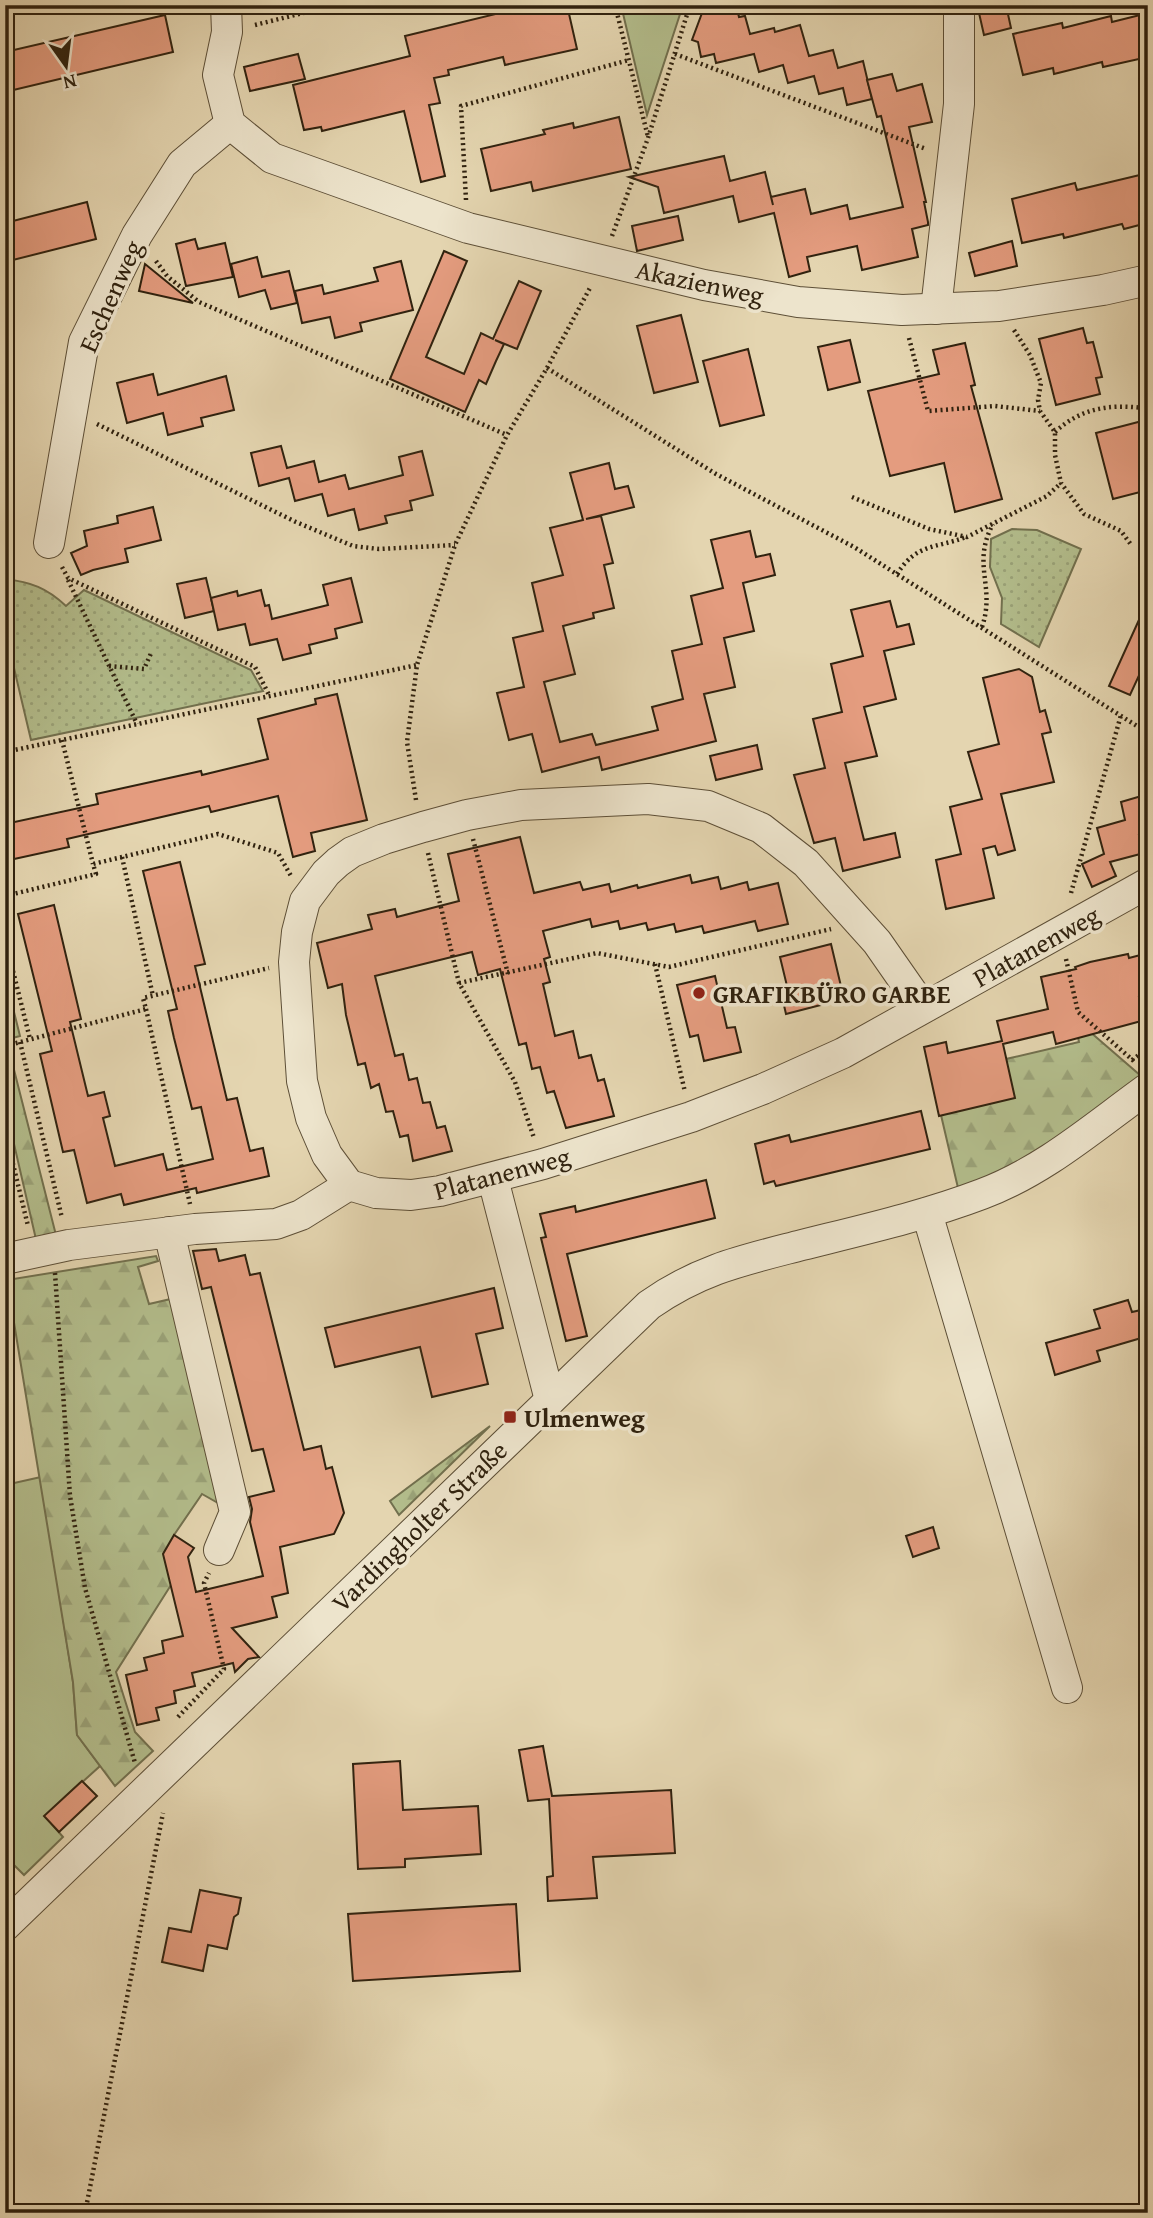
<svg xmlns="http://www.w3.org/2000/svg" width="1153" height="2218" font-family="'Gentium Book Plus',serif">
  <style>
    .green { fill: #b3bd8c; stroke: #72704e; stroke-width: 2 }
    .forest { fill: url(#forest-firs); stroke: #72704e; stroke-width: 2 }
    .park { fill: url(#park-dots); stroke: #72704e; stroke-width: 2 }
    .building { fill: #e49c7f; stroke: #30220f; stroke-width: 2 }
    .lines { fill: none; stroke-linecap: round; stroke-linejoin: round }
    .minor-casing { stroke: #5d4f37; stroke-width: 32 }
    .path { stroke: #30220f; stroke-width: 4.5; stroke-dasharray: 2 3.5; stroke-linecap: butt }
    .minor { stroke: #ede4cc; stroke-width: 30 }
    .poi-dot { fill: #8f2418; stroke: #ede4cc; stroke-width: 2.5 }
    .labels { text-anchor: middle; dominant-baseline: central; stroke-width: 7; stroke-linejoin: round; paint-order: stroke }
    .street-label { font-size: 26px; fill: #30220f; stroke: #ede4cc }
    .poi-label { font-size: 26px; font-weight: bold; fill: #30220f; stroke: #ede4cc; text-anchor: start }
  </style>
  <defs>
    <pattern id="forest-firs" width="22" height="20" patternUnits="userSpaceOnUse" patternTransform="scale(1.75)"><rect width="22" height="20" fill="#b3bd8c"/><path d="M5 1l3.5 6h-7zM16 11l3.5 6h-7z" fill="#9aa278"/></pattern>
    <pattern id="park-dots" width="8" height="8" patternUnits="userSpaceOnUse" patternTransform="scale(1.75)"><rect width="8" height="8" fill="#b3bd8c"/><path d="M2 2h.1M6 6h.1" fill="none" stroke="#9aa278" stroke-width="1.8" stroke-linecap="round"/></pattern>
  </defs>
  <rect width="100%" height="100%" fill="#e4d5b0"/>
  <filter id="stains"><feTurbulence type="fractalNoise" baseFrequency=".00286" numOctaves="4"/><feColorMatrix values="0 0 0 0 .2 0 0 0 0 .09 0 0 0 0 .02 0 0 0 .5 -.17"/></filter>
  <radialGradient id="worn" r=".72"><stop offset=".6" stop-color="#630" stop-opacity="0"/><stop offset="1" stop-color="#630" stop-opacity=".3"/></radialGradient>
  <g class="green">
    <path d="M621,5H683L647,115Z"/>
    <path d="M41,1477L73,1682L77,1735L100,1766L45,1816L63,1837L24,1875L5,1856V1485Z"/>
  </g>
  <g class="forest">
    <path d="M5,976L20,1036L5,1040Z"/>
    <path d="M1074,1018L1141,1076L1031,1160L958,1188L941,1115L1006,1059L1079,1042Z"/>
    <path d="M10,1054L58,1243L38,1248L5,1105V1055Z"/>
    <path d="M156,1256L158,1261L138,1267L149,1304L175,1298L224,1495L218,1503L202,1494L174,1535L171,1585L116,1672L135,1732L153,1751L115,1786L77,1735L73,1682L7,1280Z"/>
    <path d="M490,1426L399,1515L390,1501Z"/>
  </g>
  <g class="park">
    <path d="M1012,529L1037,530L1081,549L1039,647L1001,624L1002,598L990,567L991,539Z"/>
    <path d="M5,579C31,582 47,588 66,606L84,590L251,670L263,691L31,740L5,630Z"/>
  </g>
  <g class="building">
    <path d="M533,5H567L577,49L505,65L503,57L448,70L449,75L434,78L440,103L429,105L445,176L421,182L404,111L322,131L321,127L304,130L293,85L410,56L405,36Z"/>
    <path d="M705,5L723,8L736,5L739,17L745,16L750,34L774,28L775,32L800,25L809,56L833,50L838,68L863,61L872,99L847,105L843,88L819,94L814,76L788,83L783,65L759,72L754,54L716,63L714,54L701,57L698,42L692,40Z"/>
    <path d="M981,5H1006L1011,28L984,35L979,13L983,12Z"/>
    <path d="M1148,13V57L1103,67L1102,62L1054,74L1053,68L1023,75L1013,34L1062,23L1063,28L1111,16L1112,22Z"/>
    <path d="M165,15L173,52L5,92V52Z"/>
    <path d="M298,54L305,79L250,91L244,67Z"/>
    <path d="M892,74L897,91L922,84L932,122L909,127L926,202H924L928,222V225L912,229L918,257L862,270L857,246L807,257L810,271L789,277L774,213L739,222L733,196L664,213L658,187L629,177L724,156L730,181L765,172L773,205L771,197L805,189L811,214L847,205L850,219L903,207L881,116L877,117L867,80Z"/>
    <path d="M619,117L631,169L533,191L531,182L491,191L481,149L545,134L543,130L573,123L574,128Z"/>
    <path d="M1148,173V203L1142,205L1147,223L1124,229L1122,224L1064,238L1063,234L1022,243L1012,199L1075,183L1077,190Z"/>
    <path d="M87,202L96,239L5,262V223Z"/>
    <path d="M678,216L683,240L637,251L632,226Z"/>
    <path d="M195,239L198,249L225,243L233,277L186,286L176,244Z"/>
    <path d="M1012,241L1017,266L975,276L969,253Z"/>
    <path d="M444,251L467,261L426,357L464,374L481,333L493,339L519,281L541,291L517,349L495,340L504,344L496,361L486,384L479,380L465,412L390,379Z"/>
    <path d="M257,257L262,277L289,271L297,303L271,309L265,290L239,297L231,264Z"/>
    <path d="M401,261L413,310L360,323L362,331L335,338L330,317L302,323L295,291L322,285L324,294L378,281L374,268Z"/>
    <path d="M145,264L193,303L139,291Z"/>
    <path d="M681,315L698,382L654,393L637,326Z"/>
    <path d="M1083,328L1087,343L1093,342L1102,377L1096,378L1100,394L1056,405L1039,339Z"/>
    <path d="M850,340L860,382L828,390L818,347Z"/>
    <path d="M965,343L975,385L971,386L1002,499L955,512L944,463L890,476L868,391L939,374L933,350Z"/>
    <path d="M748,349L764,415L720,426L703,361Z"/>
    <path d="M153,374L158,395L226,376L234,410L201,418L203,426L168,435L163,413L127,423L117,383Z"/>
    <path d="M1142,421L1148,445V490L1113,499L1096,433Z"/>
    <path d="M281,446L287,468L314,461L319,482L345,475L349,489L403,475L399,457L422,451L433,495L410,501L412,510L385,516L387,523L359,530L354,509L328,516L322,494L295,501L289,478L259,486L251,453Z"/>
    <path d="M609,463L615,489L628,486L634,507L586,519L601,516L613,563L604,565L614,608L593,613L594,618L563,626L575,674L544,682L560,742L592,734L596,745L658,730L652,707L683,699L672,651L702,644L691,596L723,588L711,540L750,531L756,557L770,554L775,575L743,583L754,631L724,638L735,687L704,694L716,741L602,770L599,757L542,772L532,734L509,740L497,693L524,687L513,638L543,631L532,583L563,575L550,528L583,520L570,473Z"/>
    <path d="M153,507L161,540L125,549L128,562L93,570L81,575L71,553L87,546L84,531L118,523L117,516Z"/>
    <path d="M206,578L214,611L185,618L177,584Z"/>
    <path d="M351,578L362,622L335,629L337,638L309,645L311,653L283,660L277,639L250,645L245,624L218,630L211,598L237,591L238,596L261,590L265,606L269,605L272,619L328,605L323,585Z"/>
    <path d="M1148,600V656L1130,695L1109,686Z"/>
    <path d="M890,601L897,627L909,624L914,644L884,651L896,699L864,707L877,756L845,763L864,840L895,833L900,857L843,871L835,838L814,843L794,775L825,768L813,719L842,712L831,664L863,656L851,610Z"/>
    <path d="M1019,669L1032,677L1040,712L1045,710L1051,732L1042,734L1054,782L1001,794L1015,850L998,855L995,846L983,849L994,898L946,909L936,860L961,854L950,807L982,799L968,752L999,744L983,678Z"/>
    <path d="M337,694L367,820L311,833L315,851L293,857L278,796L211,812L209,806L67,839L69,847L5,861V824L98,804L96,794L201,771L202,775L268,759L258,719L316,704L315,699Z"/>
    <path d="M757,745L762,769L716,780L710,756Z"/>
    <path d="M1148,794V833L1139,835L1144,853L1110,862L1116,876L1092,887L1082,864L1104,854L1097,828L1125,820L1121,802Z"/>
    <path d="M520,837L534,893L580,882L583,890L609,884L611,892L637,885L638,888L690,875L692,883L718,877L721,889L747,882L749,890L778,883L788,924L758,931L755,921L704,933L702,926L676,932L674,924L648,930L646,923L620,929L618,921L592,927L590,919L543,931L550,957L544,959L550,982L543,984L555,1036L573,1031L579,1058L591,1055L598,1081L604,1079L614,1116L566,1128L554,1091L547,1093L540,1067L532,1069L526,1043L519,1045L500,969L478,975L472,952L375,976L395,1056L403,1054L409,1080L417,1078L423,1103L430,1102L437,1128L445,1126L452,1151L413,1161L408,1135L400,1137L393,1111L386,1112L379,1084L371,1088L365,1063L358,1065L346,1015L342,984L328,988L317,943L372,929L368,915L395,909L397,917L459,901L448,854Z"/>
    <path d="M180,862L205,964L195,966L227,1100L237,1098L250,1151L263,1148L269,1176L197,1193L196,1188L124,1205L121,1194L87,1203L74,1150L63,1152L52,1105L40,1054L52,1051L18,914L54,905L81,1019L70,1022L88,1096L104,1092L110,1116L103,1118L115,1166L163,1154L167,1170L213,1159L201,1107L192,1109L174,1038L168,1011L177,1009L143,871Z"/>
    <path d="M831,944L844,999L786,1014L780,988L787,986L780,957Z"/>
    <path d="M1148,953V994L1139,997L1145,1020L1056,1044L1053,1032L1003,1044L1015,1098L939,1116L924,1047L946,1042L948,1053L1002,1041L997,1021L1048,1009L1041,977L1076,969L1075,967L1090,962L1128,954L1129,958Z"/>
    <path d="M715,976L727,1028L735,1027L741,1052L704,1061L698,1035L690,1037L677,985Z"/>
    <path d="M921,1111L930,1149L776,1186L774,1181L764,1184L755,1144L789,1135L791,1142Z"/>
    <path d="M706,1180L715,1218L567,1254L587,1336L566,1341L541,1238L546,1237L540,1214L575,1206L576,1212Z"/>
    <path d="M216,1249L219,1261L245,1255L250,1275L260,1273L304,1450L321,1446L326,1469L332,1467L344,1513L334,1534L280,1547L288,1593L272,1597L277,1617L232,1628L259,1657L248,1659L235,1672L233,1663L192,1673L195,1686L174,1691L176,1703L156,1708L159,1720L137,1725L126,1675L147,1670L144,1658L164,1653L162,1641L183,1636L163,1554L174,1535L194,1548L188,1557L196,1592L263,1576L250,1522L252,1509L249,1497L274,1491L263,1449L252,1451L211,1287L202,1289L193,1251Z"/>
    <path d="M494,1288L503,1328L476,1334L488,1384L432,1397L420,1347L335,1367L325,1328Z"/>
    <path d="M1128,1300L1132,1312L1141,1310L1148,1336L1097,1351L1100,1361L1055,1375L1046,1343L1100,1328L1094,1310Z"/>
    <path d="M933,1527L939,1548L913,1557L906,1536Z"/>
    <path d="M543,1746L552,1796L671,1790L675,1853L593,1857L597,1898L548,1901L547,1877L553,1876L549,1799L528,1801L519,1750Z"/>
    <path d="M400,1761L403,1810L478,1806L481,1854L405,1859V1867L358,1869L353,1764Z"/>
    <path d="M82,1781L97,1796L59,1832L44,1816Z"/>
    <path d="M200,1890L241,1898L238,1914L234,1917L227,1949L208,1945L203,1971L162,1962L169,1928L191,1932Z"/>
    <path d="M516,1904L520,1971L353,1981L348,1914Z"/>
  </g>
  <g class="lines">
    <g class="minor-casing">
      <g id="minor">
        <path d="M226,5L227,32L218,75L230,124L272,158L468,228L704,285L798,302L902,310L999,306L1103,290L1148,280"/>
        <path d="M936,309L959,104V5"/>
        <path d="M49,543L84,342L137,235L182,164L230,124"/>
        <path d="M923,1008L877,942L806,863L761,828L708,806L648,799L521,805L467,815L423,827L384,839L352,852L338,862L326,873L305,901L297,932L294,962L302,1081L311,1118L327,1155L349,1185L376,1193L411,1195L440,1191L543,1164L691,1117L763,1089L843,1053L1148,883"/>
        <path d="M493,1179L550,1400"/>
        <path d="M927,1213L1067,1688"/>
        <path d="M169,1232L235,1512L219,1550"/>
        <path d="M5,1259L69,1245L195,1229L276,1224L301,1215L349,1185"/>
        <path d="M5,1926L649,1305C700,1269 744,1260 802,1245C862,1230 924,1216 982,1194C1044,1171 1095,1126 1148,1088"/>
      </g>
    </g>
    <g class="path">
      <path d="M615,5L648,137"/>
      <path d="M255,25L335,5"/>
      <path d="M675,54L926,149"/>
      <path d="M466,200L461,106L629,60"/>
      <path d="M612,236L648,138L690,5"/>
      <path d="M156,261L167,276L199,302L507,435"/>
      <path d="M1014,330L1030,355L1041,383L1038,400L1040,411L1055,432V455L1061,483L1084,514L1121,531L1132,546"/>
      <path d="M909,338L928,411L995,406L1040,411"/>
      <path d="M547,368L716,474L854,547L1148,733"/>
      <path d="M97,424L296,522L353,546L379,549L455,545"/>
      <path d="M1055,432C1081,408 1109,404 1143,408L1148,413"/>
      <path d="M852,497L929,529L967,537L1047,496L1061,483"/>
      <path d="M62,567L68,578L255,667L269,695"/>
      <path d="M897,574C917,543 934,549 966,537"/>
      <path d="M68,580L137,724"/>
      <path d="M982,627C996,586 971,565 993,524"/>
      <path d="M109,666L144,669L152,651"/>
      <path d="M62,740L93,864"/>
      <path d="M5,752L417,665"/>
      <path d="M416,800L407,742L417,665L455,545L507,435L547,368L591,286"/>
      <path d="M473,839L508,974"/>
      <path d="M428,853L459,983L515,1082L534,1138"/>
      <path d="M122,857L153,996"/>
      <path d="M1071,893L1121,715"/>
      <path d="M5,896L96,874L93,864L218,834L278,853L291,876"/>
      <path d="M5,939L30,1039"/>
      <path d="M1066,959L1078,1012L1136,1063"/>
      <path d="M655,964L685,1092"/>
      <path d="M459,983L597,953L669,967L831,929"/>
      <path d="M146,1009L190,1204"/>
      <path d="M20,1042L62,1218"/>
      <path d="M5,1046L146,1009L143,998L269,968"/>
      <path d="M1132,1060L1148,1048"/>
      <path d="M5,1131L28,1226"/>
      <path d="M55,1273L70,1496L85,1588L135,1763"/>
      <path d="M178,1717L224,1669L204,1583L209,1573"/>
      <path d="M85,2213L163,1813"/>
    </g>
    <use href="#minor" class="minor"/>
  </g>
  <g class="poi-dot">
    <circle cx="699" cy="993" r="7"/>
    <rect x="503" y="1410" width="14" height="14" rx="3.5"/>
  </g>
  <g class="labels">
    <g class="street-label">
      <text transform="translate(700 282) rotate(12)">Akazienweg</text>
      <text transform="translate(110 296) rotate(-66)">Eschenweg</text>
      <text transform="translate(1036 946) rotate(-29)">Platanenweg</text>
      <text transform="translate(502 1173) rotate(-15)">Platanenweg</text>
      <text transform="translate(419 1526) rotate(-44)">Vardingholter Straße</text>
    </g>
    <g class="poi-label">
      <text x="713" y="993">GRAFIKBÜRO GARBE</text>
      <text x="524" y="1417">Ulmenweg</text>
    </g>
  </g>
  <rect width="1153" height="2218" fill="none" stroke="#e4d5b0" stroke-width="28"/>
  <rect x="7" y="7" width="1139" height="2204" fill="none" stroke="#30220f" stroke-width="3.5"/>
  <rect x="14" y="14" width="1125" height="2190" fill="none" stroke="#30220f" stroke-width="2"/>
  <g transform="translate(66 66) rotate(166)" stroke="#ede4cc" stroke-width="5" paint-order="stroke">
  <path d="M0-5L12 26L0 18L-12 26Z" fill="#30220f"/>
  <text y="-10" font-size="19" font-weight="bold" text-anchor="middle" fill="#30220f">N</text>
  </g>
  <rect width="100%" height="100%" filter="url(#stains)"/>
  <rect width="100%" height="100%" fill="url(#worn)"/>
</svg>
